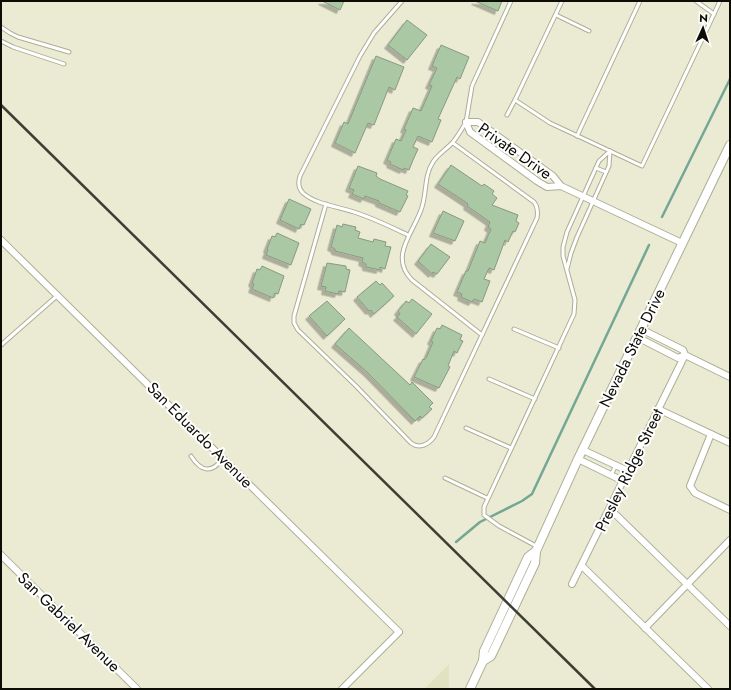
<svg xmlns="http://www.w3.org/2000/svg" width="731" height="690" font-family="Jost,sans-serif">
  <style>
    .built { fill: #e1e2c1 }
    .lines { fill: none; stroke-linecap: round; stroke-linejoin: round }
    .stream { stroke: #74a795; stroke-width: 2.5 }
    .building { fill: #aac8a3; stroke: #889884; filter: url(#shadow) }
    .service-casing { stroke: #adae96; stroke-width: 5 }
    .minor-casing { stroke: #adae96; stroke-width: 8 }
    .tertiary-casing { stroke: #adae96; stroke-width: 10 }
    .service { stroke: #fff; stroke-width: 3 }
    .minor { stroke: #fff; stroke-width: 6 }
    .tertiary { stroke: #fff; stroke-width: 8 }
    .rail { stroke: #3e3f34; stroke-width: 2.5 }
    .labels { text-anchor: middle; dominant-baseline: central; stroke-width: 4; stroke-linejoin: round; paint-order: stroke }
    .street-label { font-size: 16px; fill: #0d0d06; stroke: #fff }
  </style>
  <defs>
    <filter id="shadow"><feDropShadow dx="-3.5" dy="3.5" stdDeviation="0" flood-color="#0004"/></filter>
  </defs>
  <rect width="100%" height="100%" fill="#eaebd2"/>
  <path class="built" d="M449,664V689H424Z"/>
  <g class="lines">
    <g class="stream">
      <path d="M662,217L730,79"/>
      <path d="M456,542L480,522L522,501L532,494L649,245"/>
    </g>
  </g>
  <g class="building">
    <path d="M322,1H344L340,10Z"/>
    <path d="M475,1H502L498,11Z"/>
    <path d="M407,20L427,35L407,60L388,45Z"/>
    <path d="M441,45L469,57L460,79L457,77L438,119L441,120L432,142L418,136L413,147L418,149L413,160L409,170L404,168L403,170L390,164L391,162L387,160L396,139L401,141L406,130L404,129L413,108L421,111L432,86L429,85L437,68L432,66Z"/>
    <path d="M376,56L404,67L395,90L389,87L374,125L368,123L355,153L335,143L344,122L348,124Z"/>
    <path d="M451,165L482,186L484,184L494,191L492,194L497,198L492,205L518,215L516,221L519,223L515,232L513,231L508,242L505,240L494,270L489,268L484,279L490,281L482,302L474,299L472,302L461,297L462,294L457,292L466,271H468L480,241L485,243L491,229L488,227L490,222L467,206L468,204L464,201L438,184Z"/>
    <path d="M358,166L377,173L376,176L380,179L408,191L406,195L408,196L400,212L379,203V201L365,196L364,199L352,194L354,190L349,188Z"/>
    <path d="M289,199L311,209L304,225L301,224L299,229L280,220Z"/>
    <path d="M443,211L464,221L455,241L433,233Z"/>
    <path d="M343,224L356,227L355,230L360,232L358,238L373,242L374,239L386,242L385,246L391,247L385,269L380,267V270L366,267V264L362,262L363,258L335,251V249L331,247L337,225L342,227Z"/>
    <path d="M277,233L299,243L291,265L266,255L268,250L267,249L272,236L275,237Z"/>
    <path d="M431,244L450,257L437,274L433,272L432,274L418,261Z"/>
    <path d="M327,263L346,266V269L350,270L345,292L339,291L338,294L325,291L326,287L321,286Z"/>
    <path d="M262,266L284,276L278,294L275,293L273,298L252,289L254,284L252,283L257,269L260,270Z"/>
    <path d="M376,281L380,285L382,283L394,296L374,314L371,310L369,311L357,297Z"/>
    <path d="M412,299L432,314L416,334L397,317L400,314L398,311L406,301L409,303Z"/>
    <path d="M327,301L345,319L327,336L309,316Z"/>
    <path d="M442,325L462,335L460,340L463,341L457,353L454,351L448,366L450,367L439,388L414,377L423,359L424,360L427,356L433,342L431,341L437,328L440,329Z"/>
    <path d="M349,328L410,385L412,382L433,403L429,407L432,409L422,418L420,416L415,421L367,372L335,344Z"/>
  </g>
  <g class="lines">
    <g class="service-casing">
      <g id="service">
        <path d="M402,1L374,33L360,56L300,176C298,182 298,188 303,193C315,204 339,207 354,212C373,218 391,227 408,235"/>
        <path d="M562,1L515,100L550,123L642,166L714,14L696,1"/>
        <path d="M714,14L720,1"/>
        <path d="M556,15L589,31"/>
        <path d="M1,27L10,33L18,37L69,52"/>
        <path d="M1,41L13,47L64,64"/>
        <path d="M507,115L515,100"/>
        <path d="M577,136L640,1"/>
        <path d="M596,168L606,172"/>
        <path d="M326,204L294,316V323L298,330L356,386L411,443C419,449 428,445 434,437L537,218C538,212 538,207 534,202L453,143"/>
        <path d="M567,269L571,253L577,237L609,166L610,151"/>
        <path d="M514,329L559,348"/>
        <path d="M482,335L412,280C388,256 415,231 422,207C427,191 424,176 433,162C438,154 446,150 453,142C458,136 462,129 466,122L472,86L511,1"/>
        <path d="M1,345L58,295"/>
        <path d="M489,379L535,399"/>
        <path d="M466,428L511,448"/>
        <path d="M191,456C201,472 212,474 223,458"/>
        <path d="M611,475L616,465"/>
        <path d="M445,478L487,498"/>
        <path d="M538,547L499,526L484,515V507L574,314L575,300L563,256V247L567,232L599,161L610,151"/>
      </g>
    </g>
    <g class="minor-casing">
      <g id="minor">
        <path d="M561,186L547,187L537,181L470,132L466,122H478L553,176L561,186L682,243"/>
        <path d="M1,240L399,632L342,689"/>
        <path d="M641,329L683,350L685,355L730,377"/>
        <path d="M637,337L678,358L685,355"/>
        <path d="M658,409L730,443"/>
        <path d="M711,434L690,486L695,493L730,510"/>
        <path d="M583,450L628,471"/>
        <path d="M578,459L623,481"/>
        <path d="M610,509L730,626"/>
        <path d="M1,555L137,689"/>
        <path d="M582,566L708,689"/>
        <path d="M572,584L685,355"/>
        <path d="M645,628L730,540"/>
      </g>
    </g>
    <g class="tertiary-casing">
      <g id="tertiary">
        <path d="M483,661L491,656L535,563L536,551L578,459L730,145"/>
        <path d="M470,689L483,661L484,651L528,557L536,551"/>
      </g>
    </g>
    <use href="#service" class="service"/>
    <use href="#minor" class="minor"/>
    <use href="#tertiary" class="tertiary"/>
    <path class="rail" d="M1,105L595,689"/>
  </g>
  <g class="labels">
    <g class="street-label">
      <text transform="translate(515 151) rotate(35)">Private Drive</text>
      <text transform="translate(632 348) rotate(-64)">Nevada State Drive</text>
      <text transform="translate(200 435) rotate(45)">San Eduardo Avenue</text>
      <text transform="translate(629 470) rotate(-64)">Presley Ridge Street</text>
      <text transform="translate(69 622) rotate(44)">San Gabriel Avenue</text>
    </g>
  </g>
  <rect width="731" height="690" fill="none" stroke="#0d0d06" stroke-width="4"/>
  <g transform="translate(703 28) rotate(3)" stroke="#ffffff" stroke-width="3" paint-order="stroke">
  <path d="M0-3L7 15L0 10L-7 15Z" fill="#0d0d06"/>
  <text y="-6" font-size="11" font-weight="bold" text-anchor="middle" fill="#0d0d06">N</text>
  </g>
</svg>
